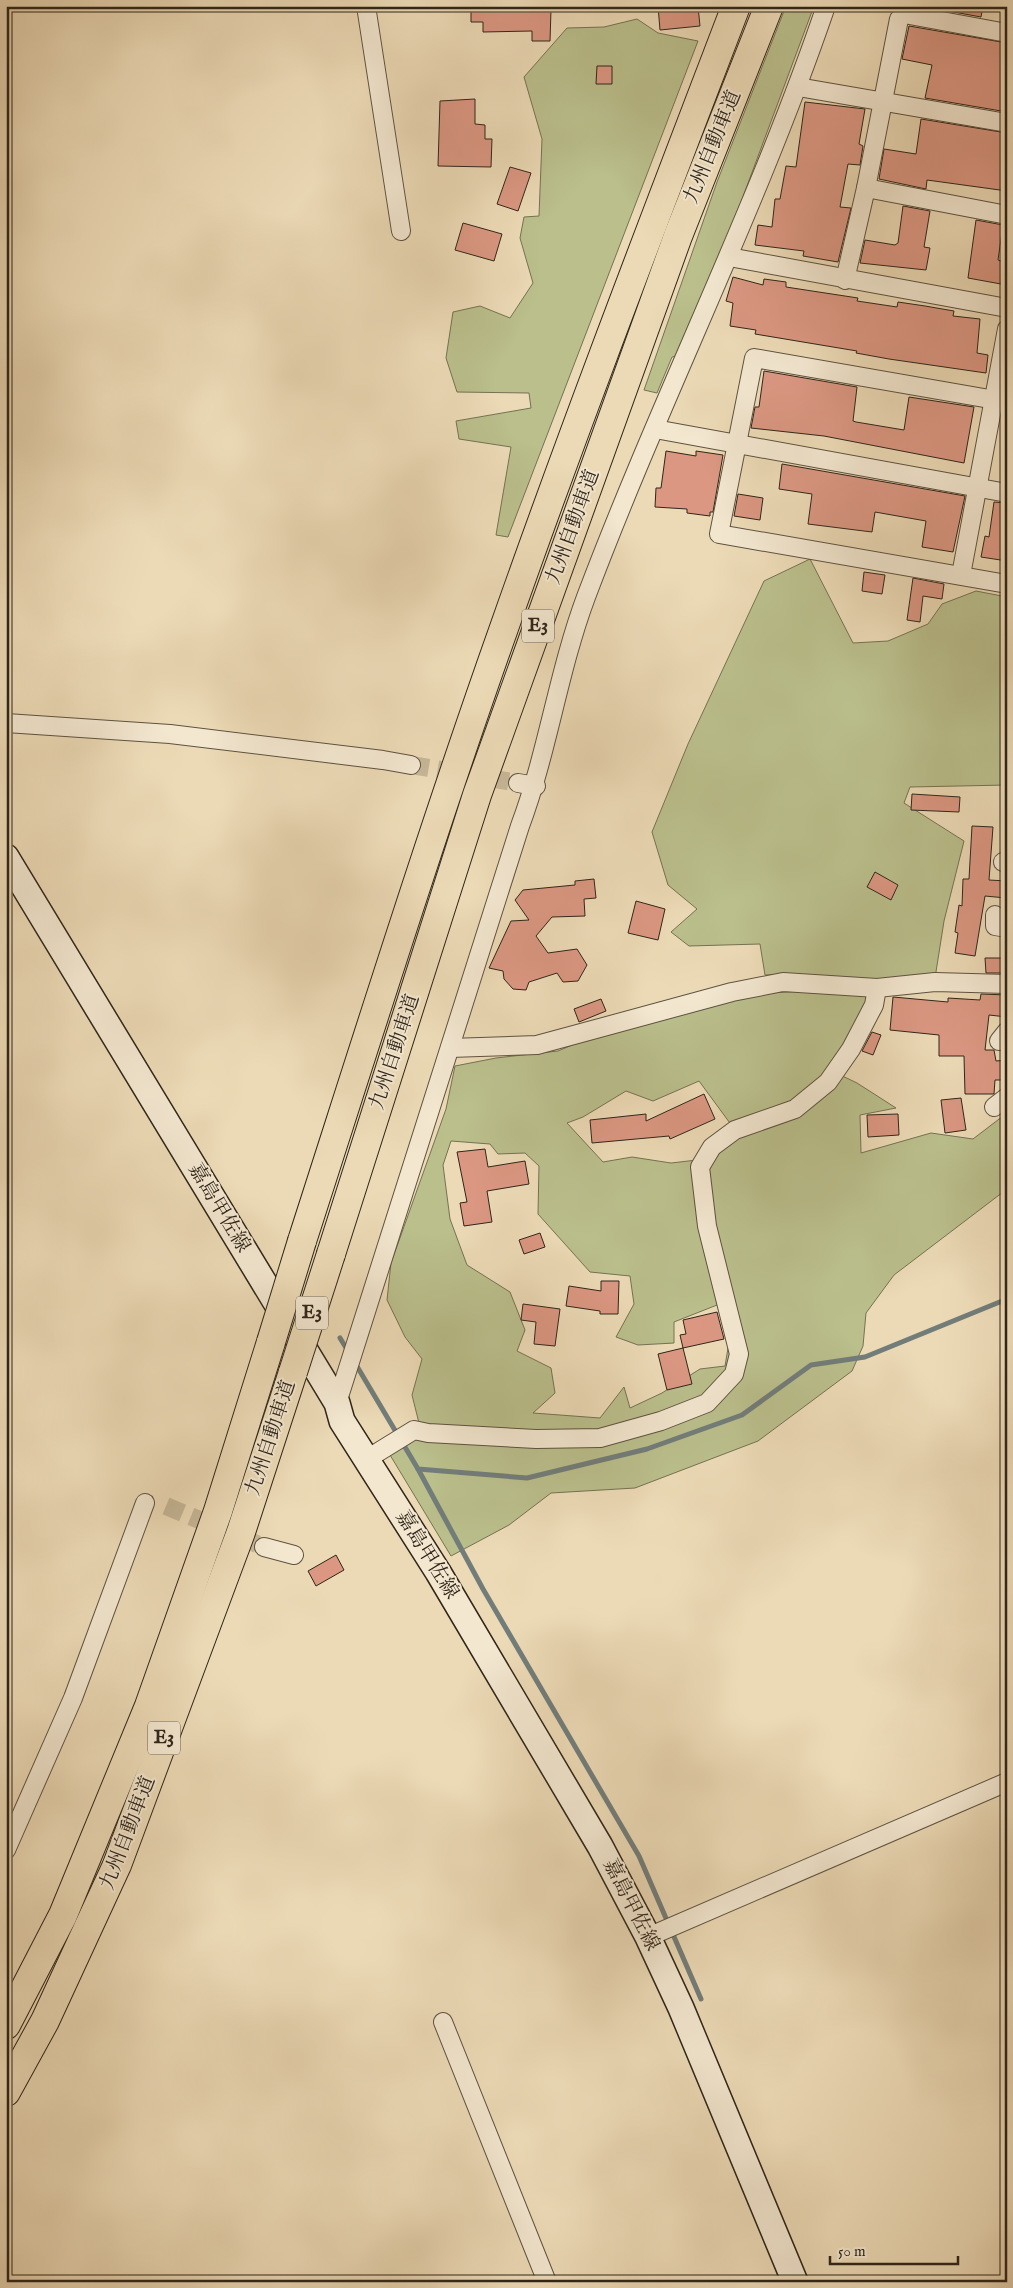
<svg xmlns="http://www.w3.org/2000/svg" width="1013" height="2288" font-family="'IM FELL English','Noto Serif JP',serif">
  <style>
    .green { fill: #babf8c; stroke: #747252; fill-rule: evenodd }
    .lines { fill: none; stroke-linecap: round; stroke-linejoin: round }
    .stream { stroke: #727d7a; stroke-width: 5 }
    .building { fill: #db9782; stroke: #2f2519 }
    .street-tunnel { stroke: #c6b697; stroke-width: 18; stroke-dasharray: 18 9; stroke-linecap: butt }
    .street-casing { stroke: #5e5240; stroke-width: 20 }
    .secondary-casing { stroke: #2f2519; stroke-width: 28 }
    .highway-casing { stroke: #2f2519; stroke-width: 30 }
    .street { stroke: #f3e7d0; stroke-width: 18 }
    .secondary { stroke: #f3e7d0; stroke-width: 25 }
    .highway { stroke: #ecdab6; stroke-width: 28 }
    .highway-bridge-casing { stroke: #2f2519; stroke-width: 30; stroke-linecap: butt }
    .highway-bridge { stroke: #ecdab6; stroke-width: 28 }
    .labels { text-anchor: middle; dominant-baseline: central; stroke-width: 4; stroke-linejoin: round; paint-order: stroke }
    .shield { fill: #f3e7d0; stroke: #6a5f50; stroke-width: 1 }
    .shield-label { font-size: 19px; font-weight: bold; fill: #2f2519 }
    .street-label { font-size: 20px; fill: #2f2519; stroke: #f3e7d0 }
  </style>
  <rect width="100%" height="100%" fill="#ecdab6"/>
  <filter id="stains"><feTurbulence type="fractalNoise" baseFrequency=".004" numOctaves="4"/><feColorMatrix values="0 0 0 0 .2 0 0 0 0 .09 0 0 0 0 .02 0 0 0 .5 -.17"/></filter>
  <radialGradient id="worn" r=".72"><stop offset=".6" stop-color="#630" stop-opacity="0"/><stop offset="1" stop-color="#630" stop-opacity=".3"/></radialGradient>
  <g class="green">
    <path d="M786,6H814L725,245L677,356L672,357L657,393L644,390L717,182Z"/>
    <path d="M637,19L658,33L698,41L508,537L496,535L511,447L459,439L456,421L531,408L529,393L457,392L446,358L453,312L480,306L510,318L533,283L520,238L524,217L539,216L542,139L524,77L567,28L604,27Z"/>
    <path d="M810,559L853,643L888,641L928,624L942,604L976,591L1007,597V785L910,787L904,803L964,841L944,921L935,978L884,982L787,974L765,975L760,944L689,946L671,932L697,909L668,885L652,832L688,744L764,581Z"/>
    <path d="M827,990L863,993L872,998L830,1070L857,1083L896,1108L860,1115L861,1153L931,1133L973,1139L1007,1113V1189L894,1275L866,1313L863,1346L852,1371L758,1441L635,1488L551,1493L509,1525L451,1556L390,1455L420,1427L412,1395L422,1359L405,1337L387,1300L391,1263L446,1109L455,1066L496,1058L558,1051L598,1034L690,1009L769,993ZM699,1081L735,1130L697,1160L671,1163L632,1157L603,1162L567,1123L583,1117L626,1091L653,1101ZM451,1141L490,1144L498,1154L525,1153L539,1166L538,1214L590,1272L630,1276L634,1304L616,1337L638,1345L674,1343V1322L717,1305L746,1344L728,1348L725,1366L700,1369L662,1393L630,1408L624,1387L600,1418L533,1413L555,1393L551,1368L517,1351L525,1330L510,1292L467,1265L450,1219L443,1165Z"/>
  </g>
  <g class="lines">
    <g class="stream">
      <path d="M340,1338L348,1351"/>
      <path d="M355,1363L418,1469L527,1478L647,1449L742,1415L811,1365L865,1357L1007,1299"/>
      <path d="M418,1469L483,1589L639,1856L701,1999"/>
    </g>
  </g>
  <g class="building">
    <path d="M471,6H527V10H551L550,41H532V31L483,32V22H471Z"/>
    <path d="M658,6H698L700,26L660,30Z"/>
    <path d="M921,6H983L981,17Z"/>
    <path d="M909,26L1007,43V112L925,98L932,65L902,59Z"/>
    <path d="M597,66H612V84H596Z"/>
    <path d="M475,99V124L485,125V139H492L491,167L438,166L440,101Z"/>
    <path d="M805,102L865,109L859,144L863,146L860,165L848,164L840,207L851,208L838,262L803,256L804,251L755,245L758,225L772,227L775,199H780L786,166L796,167Z"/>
    <path d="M921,119L1007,133V191L927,180L926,189L879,179L884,149L916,154Z"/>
    <path d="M510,167L531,173L518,211L497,204Z"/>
    <path d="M903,206L930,211L924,247L930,248L926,270L860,263L865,240L895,245L898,243Z"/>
    <path d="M976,220L1003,225L998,260L1004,262L1001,284L968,278Z"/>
    <path d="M463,223L502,234L494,261L455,250Z"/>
    <path d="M733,277L763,285L764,279L786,282V287L858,298L857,301L897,307L898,302L925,306L954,311L953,316L980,319L977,353L988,355L986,373L889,359L856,353L857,351L755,334L756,330L730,326L733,303L726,301Z"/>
    <path d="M764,371L857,387L853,421L856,422L904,430L909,397L974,407L964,463L824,436L751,428L755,407H759Z"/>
    <path d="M666,451L696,456V451L723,455L713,512H710V516L687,513V509L655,507L656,488H661Z"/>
    <path d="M782,464L965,496L953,552L922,547L926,521L875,512L872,532L808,524L812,494L779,489Z"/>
    <path d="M738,494L763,498L760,520L734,516Z"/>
    <path d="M994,502L1007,503V561L981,557L985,536L989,537Z"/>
    <path d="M864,572L885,575L882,594L862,591Z"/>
    <path d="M913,578L944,584L942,599L923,596L920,622L907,620Z"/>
    <path d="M912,794L960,797L959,812L911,810Z"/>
    <path d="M972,826L993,827L989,880L1007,881L1006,898L985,896L975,956L955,953L958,933L955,932L959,905L962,906L963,879H969Z"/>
    <path d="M875,872L898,885L891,900L867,887Z"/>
    <path d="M594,879L596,898L584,899L585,916L552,917L536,936L548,953L577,949L587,965L578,981L563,982L557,973L529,982L526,990L513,989L504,979L503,971L489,968L511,921L529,920L515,900L523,890L575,885V881Z"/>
    <path d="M636,901L665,909L658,940L628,933Z"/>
    <path d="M985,958H1006V973H986Z"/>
    <path d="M981,994L1007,995V1017L989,1015L985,1050H994L996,1061L1007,1060V1080H995L994,1094H965L964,1056H939V1035L890,1030L893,997L948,1002V998L980,1000Z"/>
    <path d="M601,999L606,1011L579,1022L574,1009Z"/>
    <path d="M872,1032L881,1035L873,1055L862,1051Z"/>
    <path d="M704,1094L715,1119L670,1139L669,1136L592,1143L590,1120L646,1114V1121Z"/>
    <path d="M961,1098L966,1130L945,1133L941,1100Z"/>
    <path d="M898,1114L899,1135L868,1137L867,1115Z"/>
    <path d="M485,1149L488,1167L525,1161L529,1184L487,1191L492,1222L464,1226L460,1203L467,1202L457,1152Z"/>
    <path d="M540,1233L545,1247L524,1254L519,1240Z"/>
    <path d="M601,1281H619L618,1314H600V1311L566,1306L569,1286L601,1291Z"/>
    <path d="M523,1304L560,1309L555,1346L534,1344L536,1322L521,1320Z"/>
    <path d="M717,1312L724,1339L683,1348L680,1335L686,1334L683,1320Z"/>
    <path d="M683,1348L692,1384L667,1390L658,1354Z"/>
    <path d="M336,1555L344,1570L316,1586L308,1571Z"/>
  </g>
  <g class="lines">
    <g class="street-tunnel">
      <path d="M411,765L518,783"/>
      <path d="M166,1506L264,1547"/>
    </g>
    <g class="street-casing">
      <g id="street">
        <path d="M366,6L401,231"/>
        <path d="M798,87L1007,123"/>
        <path d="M866,188L1007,215"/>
        <path d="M729,257L1007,308"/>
        <path d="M845,280L866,188L899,19L904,14L1007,33"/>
        <path d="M1007,402L754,358L719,534L1007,584"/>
        <path d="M655,429L1007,493"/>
        <path d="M961,575L1007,329"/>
        <path d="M6,723L170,734L383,760L411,765"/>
        <path d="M518,783L536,786"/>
        <path d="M1003,862L1007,863"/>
        <path d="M995,915V926L1007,928"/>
        <path d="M999,1041L1007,1031"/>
        <path d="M450,1048L537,1045L732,992L783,982L877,988L935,982L1007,984"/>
        <path d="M994,1107L1007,1097"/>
        <path d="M337,1403L520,826C548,751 558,672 586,597C661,398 757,208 826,6"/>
        <path d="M367,1459L414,1430L428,1433L536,1439L600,1438L661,1421L707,1403L734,1374L739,1354L707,1226L700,1167L712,1147L735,1130L795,1109L828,1082L851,1049L874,1005L877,988"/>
        <path d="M264,1547L294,1555"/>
        <path d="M6,1850L73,1698L145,1503"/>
        <path d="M648,1937L1007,1782"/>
        <path d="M443,2022L547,2282"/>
      </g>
    </g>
    <g class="secondary-casing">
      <path id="secondary" d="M6,857L337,1403L342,1421L438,1572L600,1846L648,1937L681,2008L795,2282"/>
    </g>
    <g class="highway-casing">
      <g id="highway">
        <path d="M302,1241C368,1036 432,831 504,628C577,420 657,213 736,6"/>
        <path d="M331,1254L477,795L678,236L769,6"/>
        <path d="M6,2025L63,1915L149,1706L218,1511L271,1342"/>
        <path d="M6,2092L45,2021L117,1865L241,1532L293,1372"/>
      </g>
    </g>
    <use href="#street" class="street"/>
    <use href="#secondary" class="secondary"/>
    <use href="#highway" class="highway"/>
    <g class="highway-bridge-casing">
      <g id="highway-bridge">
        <path d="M271,1342L302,1241"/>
        <path d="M293,1372L331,1254"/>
      </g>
    </g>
    <use href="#highway-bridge" class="highway-bridge"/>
  </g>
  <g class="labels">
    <g class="shield">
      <rect x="522" y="609.5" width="32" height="33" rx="4"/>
      <rect x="296" y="1296.5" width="32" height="33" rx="4"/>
      <rect x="148" y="1721.5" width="32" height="33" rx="4"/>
    </g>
    <g class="shield-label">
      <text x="538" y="626">E3</text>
      <text x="312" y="1313">E3</text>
      <text x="164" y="1738">E3</text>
    </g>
    <g class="street-label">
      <text transform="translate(713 147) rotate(-68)">九州自動車道</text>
      <text transform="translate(573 527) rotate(-70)">九州自動車道</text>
      <text transform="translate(395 1052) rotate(-72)">九州自動車道</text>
      <text transform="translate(219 1208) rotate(59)">嘉島甲佐線</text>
      <text transform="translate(271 1438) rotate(-72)">九州自動車道</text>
      <text transform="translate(427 1555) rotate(58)">嘉島甲佐線</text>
      <text transform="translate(128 1833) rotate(-69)">九州自動車道</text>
      <text transform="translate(631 1905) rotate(63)">嘉島甲佐線</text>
    </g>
  </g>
  <rect width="1013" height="2288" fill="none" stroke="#ecdab6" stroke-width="25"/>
  <rect x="8" y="8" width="998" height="2273" fill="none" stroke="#2f2519" stroke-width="2.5"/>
  <rect x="12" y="12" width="988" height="2263" fill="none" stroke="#2f2519"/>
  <path d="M830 2256v8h128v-8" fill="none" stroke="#2f2519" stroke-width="2.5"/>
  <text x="838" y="2256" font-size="15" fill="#2f2519" stroke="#f3e7d0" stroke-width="4" paint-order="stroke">50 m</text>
  <rect width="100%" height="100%" filter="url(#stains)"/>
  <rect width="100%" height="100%" fill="url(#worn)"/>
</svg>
